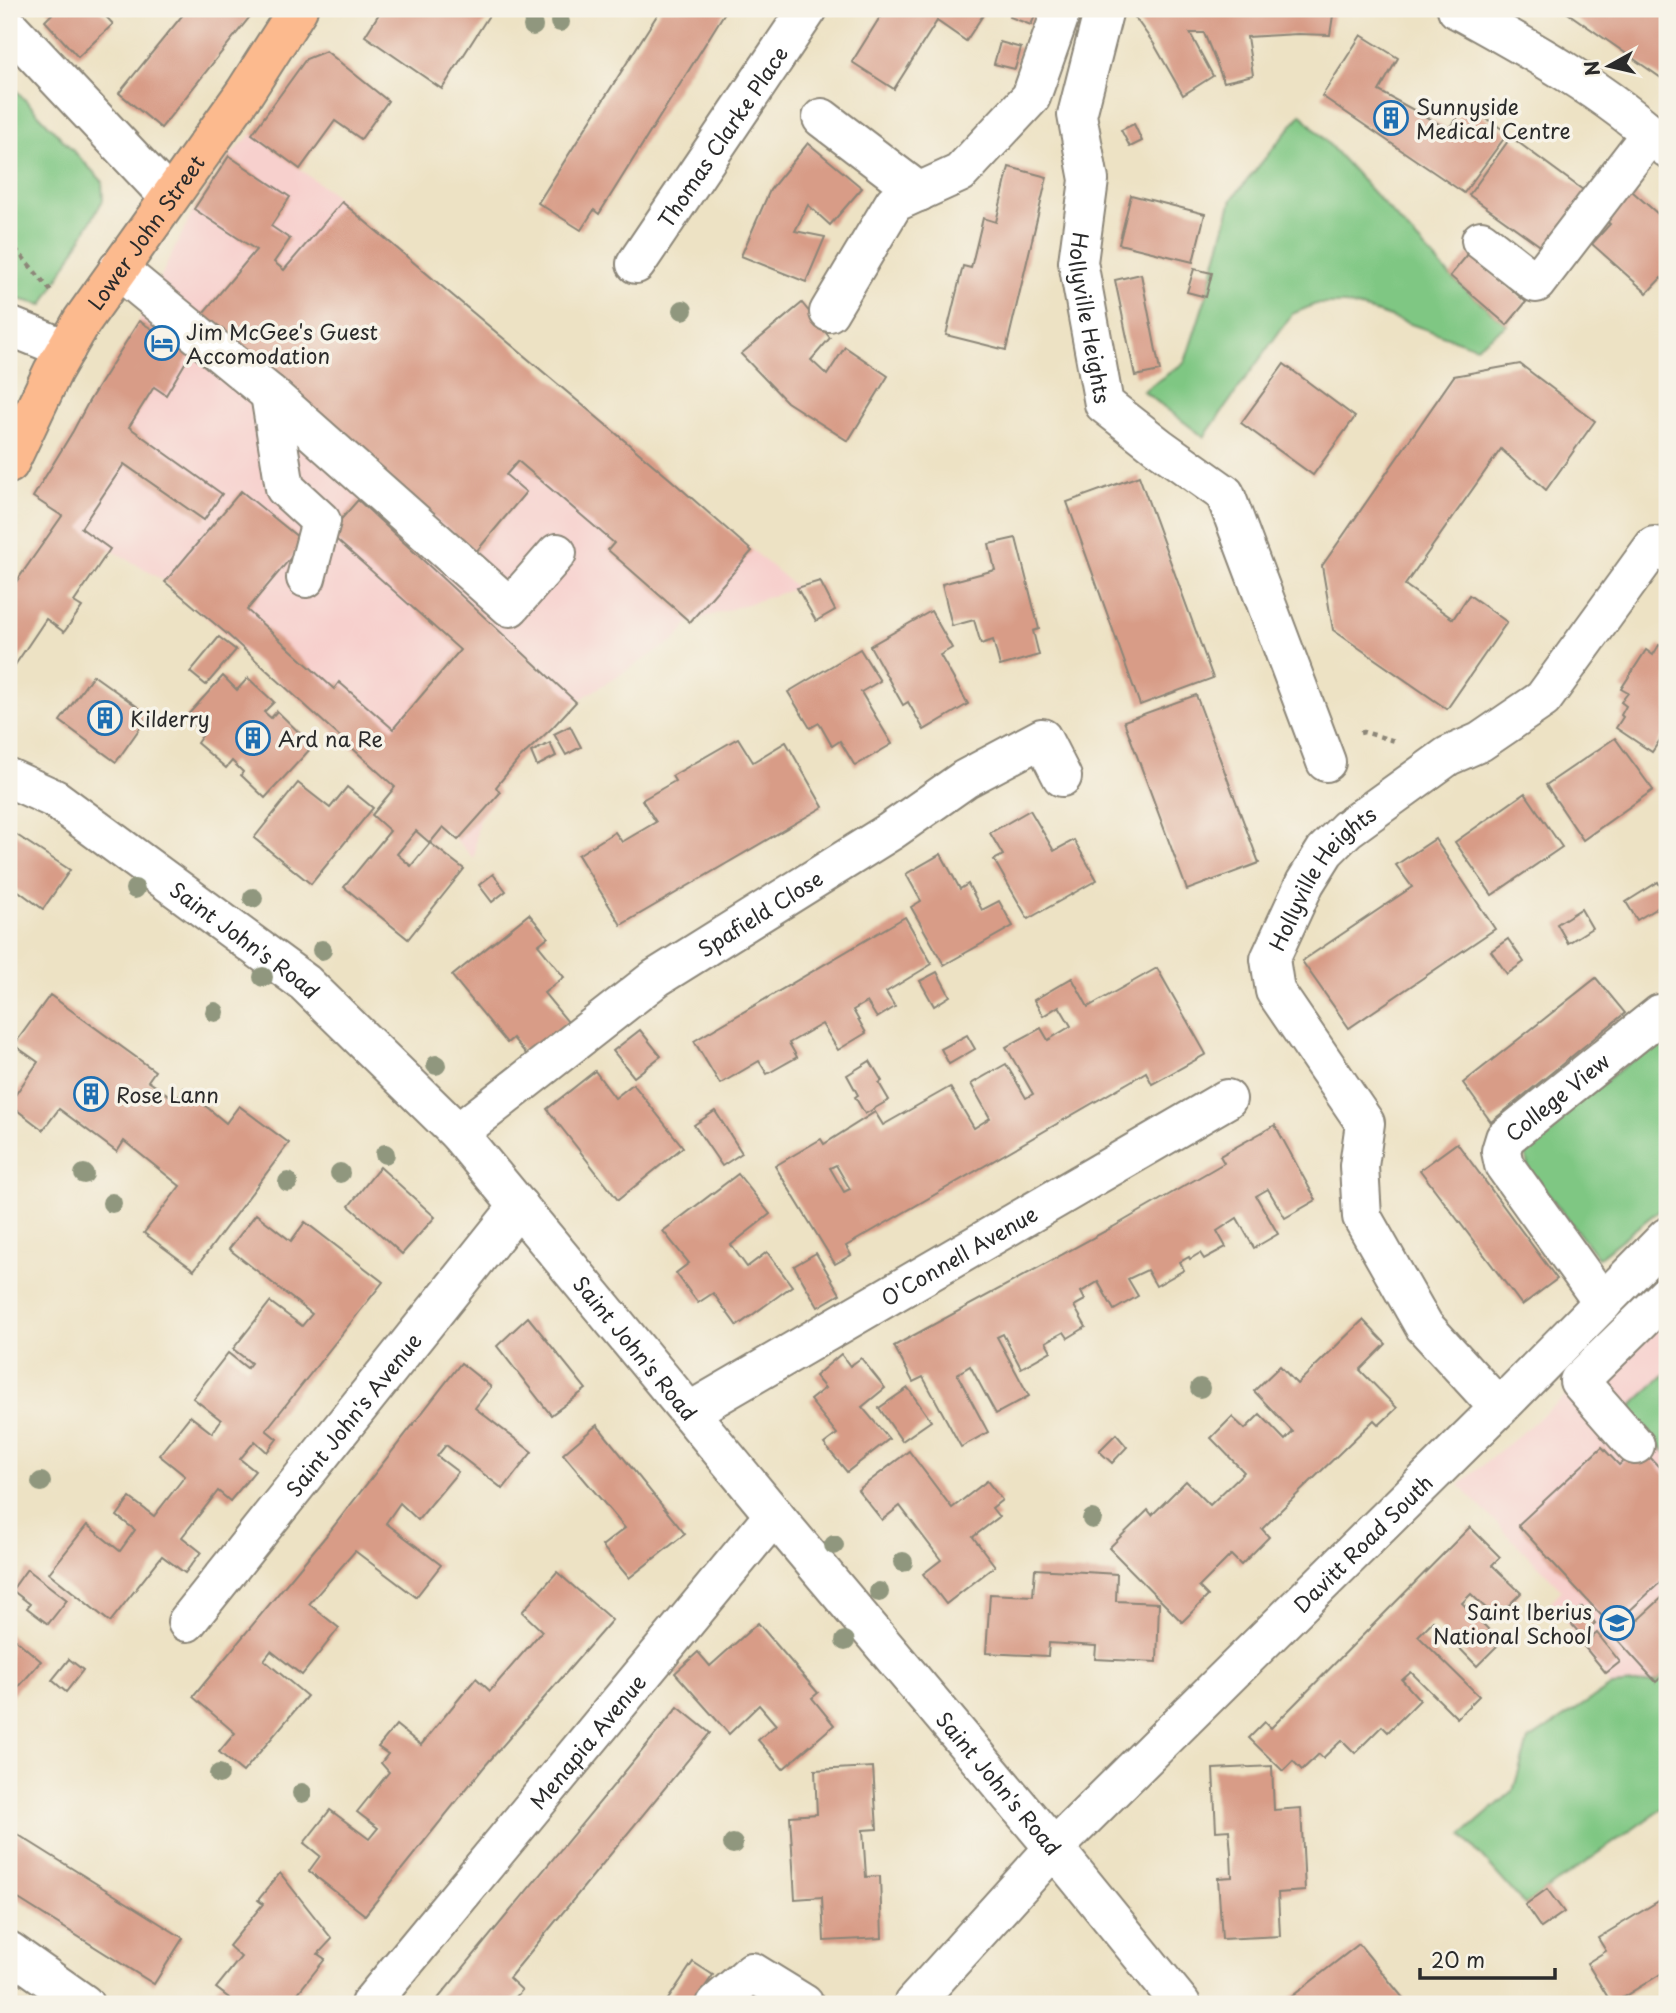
<svg xmlns="http://www.w3.org/2000/svg" width="1676" height="2013" font-family="'Playpen Sans',sans-serif">
  <style>
    .built { fill: #f7d0cd }
    .green { fill: #7fc783; stroke: #557957; stroke-width: 2 }
    .building { fill: #d89c87; fill-rule: evenodd }
    .lines { fill: none; stroke-linecap: round; stroke-linejoin: round }
    .minor-casing { stroke: #8c8678; stroke-width: 42 }
    .major-casing { stroke: #8c8678; stroke-width: 42 }
    .path { stroke: #8c8678; stroke-width: 4.5; stroke-dasharray: 5 5; stroke-linecap: butt }
    .minor { stroke: #fff; stroke-width: 38 }
    .major { stroke: #fcba8e; stroke-width: 38 }
    .tree { fill: #90977e }
    .labels { text-anchor: middle; dominant-baseline: central; stroke-width: 7; stroke-linejoin: round; paint-order: stroke }
    .poi-label { font-size: 21px; fill: #2b2b2b; stroke: #f7f3e8; text-anchor: start }
    .street-label { font-size: 21px; fill: #2b2b2b; stroke: #f7f3e8 }
  </style>
  <rect width="100%" height="100%" fill="#f7f3e8"/>
  <filter id="ink" filterUnits="userSpaceOnUse"><feTurbulence type="fractalNoise" baseFrequency=".0143" numOctaves="2"/><feDisplacementMap in="SourceGraphic" scale="14" xChannelSelector="R" yChannelSelector="G"/><feConvolveMatrix kernelMatrix="1 2 1 2 8 2 1 2 1" color-interpolation-filters="sRGB"/></filter>
  <filter id="wash" filterUnits="userSpaceOnUse"><feTurbulence type="fractalNoise" baseFrequency=".00686" numOctaves="4" result="noise"/><feDisplacementMap in="SourceGraphic" scale="28" xChannelSelector="R" yChannelSelector="G"/><feGaussianBlur stdDeviation="1.57" result="paint"/><feColorMatrix in="noise" values="0 0 0 0 0 0 0 0 0 0 0 0 0 0 0 0 0 1.4 0 .05"/><feComposite in="paint" operator="in"/></filter>
  <g filter="url(#wash)">
    <rect width="100%" height="100%" fill="#ede2c4"/>
    <g class="built">
      <path d="M252,134L328,190L797,588L690,622L675,640L576,702L552,728L518,760L496,787L500,793L478,820L474,859L447,830L397,788L166,582L110,549L33,497L73,431L89,401L139,321L194,209L229,156Z"/>
      <path d="M1667,1311V1805L1525,1905L1462,1835L1513,1791L1528,1741L1611,1686L1551,1601L1562,1590L1459,1485Z"/>
    </g>
    <g class="green">
      <path d="M9,83L102,181L103,200L43,305L9,297Z"/>
      <path d="M1301,114L1450,276L1507,325L1476,347L1379,313L1345,304H1316L1292,314L1204,437L1143,391L1185,362L1206,297L1232,199Z"/>
      <path d="M1657,1041L1667,1044V1204L1598,1258L1528,1168L1524,1144Z"/>
      <path d="M1667,1372V1453L1627,1410Z"/>
      <path d="M1667,1672V1805L1525,1905L1462,1835L1513,1791L1528,1741L1612,1686L1656,1682Z"/>
    </g>
    <g id="blocks">
      <g class="building">
        <path d="M47,9H99L113,24L78,57L45,21L52,14Z"/>
        <path d="M183,9H256L161,128L119,93L186,11Z"/>
        <path d="M382,9H493L442,89L365,36Z"/>
        <path d="M661,9H727L599,214L594,210L581,230L538,203Z"/>
        <path d="M885,9H987L966,41L937,21L894,89L852,62Z"/>
        <path d="M1013,9H1038L1031,25L1010,17Z"/>
        <path d="M1129,9H1334L1330,35L1298,34L1247,37L1253,75L1224,82L1204,33H1190L1213,76L1183,95L1154,44Z"/>
        <path d="M1562,9H1667V82Z"/>
        <path d="M1361,35L1398,58L1379,91L1448,129L1467,106L1508,133L1464,193L1322,96Z"/>
        <path d="M1000,42L1021,48L1015,69L994,64Z"/>
        <path d="M326,51L388,101L361,139L335,121L300,169L252,134L306,59Z"/>
        <path d="M1134,124L1142,141L1130,147L1121,130Z"/>
        <path d="M1511,137L1587,193L1546,250L1469,195Z"/>
        <path d="M808,143L862,188L830,225L808,205L795,231L825,237L806,282L741,256L770,190Z"/>
        <path d="M229,156L290,197L271,226L290,239L274,262L284,270L342,202L670,479L752,551L690,622L608,550L614,543L518,461L506,475L526,492L476,552L199,318L256,250L194,209Z"/>
        <path d="M1009,167L1047,177L1006,350L946,335L963,266L971,268L983,218L996,222Z"/>
        <path d="M1625,185L1667,222V284L1661,278L1647,293L1592,244L1610,224L1599,214Z"/>
        <path d="M1131,195L1205,214L1193,262L1119,244Z"/>
        <path d="M1469,253L1526,302L1507,325L1450,276Z"/>
        <path d="M1194,269L1212,273L1206,297L1187,292Z"/>
        <path d="M1141,274L1160,371L1135,376L1115,280Z"/>
        <path d="M802,303L830,338L811,360L827,375L845,347L888,376L848,441L787,402L741,354Z"/>
        <path d="M139,321L191,353L166,395L154,387L129,427L222,494L204,520L124,464L81,528L110,549L74,602L82,607L64,632L46,619L9,674V592L62,516L33,497L73,431L89,401Z"/>
        <path d="M9,353L16,356L9,373Z"/>
        <path d="M1284,364L1355,417L1313,475L1241,423Z"/>
        <path d="M1520,364L1595,421L1546,490L1501,449L1405,585L1453,619L1469,595L1507,622L1447,709L1333,630L1322,566L1454,376Z"/>
        <path d="M1139,476L1213,678L1140,705L1067,502Z"/>
        <path d="M241,491L304,542L247,610L334,689L339,682L393,729L460,650L329,533L358,500L576,702L552,728L518,760L496,787L500,793L458,840L443,827L430,843L416,831L397,854L411,866L430,843L464,869L408,939L344,887L390,831L372,815L395,787L227,634L165,582Z"/>
        <path d="M1016,538L1039,629L1033,631L1039,655L1000,666L993,640L981,644L974,620L952,626L942,584L995,570L989,544Z"/>
        <path d="M820,581L835,610L816,621L797,588Z"/>
        <path d="M931,611L952,648L940,655L968,704L924,730L908,702L903,705L870,646Z"/>
        <path d="M219,637L236,650L206,685L190,672Z"/>
        <path d="M1667,644V741L1662,737L1652,752L1616,728L1623,717L1621,715L1626,706L1621,702L1628,693L1621,689L1646,650L1653,655L1659,645L1664,648Z"/>
        <path d="M860,649L880,681L861,692L892,744L855,766L840,741L832,746L819,723L810,728L788,692Z"/>
        <path d="M93,675L149,715L116,762L60,721Z"/>
        <path d="M223,676L237,690L248,678L274,702L264,712L271,718L277,711L313,746L265,798L241,775L243,772L232,761L226,768L197,743L204,733L185,718Z"/>
        <path d="M1196,695L1259,863L1187,890L1124,721Z"/>
        <path d="M570,726L581,747L566,755L554,734Z"/>
        <path d="M738,738L753,762L786,742L823,807L621,925L578,855L615,832L622,842L656,822L642,800L675,781L672,776Z"/>
        <path d="M1615,738L1653,790L1583,840L1546,785Z"/>
        <path d="M550,743L556,756L537,766L531,752Z"/>
        <path d="M298,783L330,808L347,787L373,808L311,884L254,838Z"/>
        <path d="M1525,793L1562,847L1492,895L1455,842Z"/>
        <path d="M1030,810L1054,851L1074,840L1097,880L1028,919L994,860L1003,855L990,833Z"/>
        <path d="M9,830L70,870L43,909L9,884Z"/>
        <path d="M1435,839L1495,929L1349,1028L1302,961L1412,887L1396,865Z"/>
        <path d="M941,854L960,889L968,884L982,910L999,901L1013,926L944,965L911,907L921,901L906,874Z"/>
        <path d="M493,874L506,891L492,902L479,885Z"/>
        <path d="M1658,882L1667,898V902L1637,920L1626,902Z"/>
        <path d="M1581,909L1592,928L1568,943L1557,924Z"/>
        <path d="M529,914L548,937L538,945L564,977L544,993L568,1022L527,1055L513,1038L507,1043L452,976Z"/>
        <path d="M905,917L932,964L886,992L895,1007L877,1018L867,1002L853,1010L866,1033L838,1050L822,1024L789,1043L797,1057L767,1074L759,1061L720,1084L694,1041Z"/>
        <path d="M1508,939L1524,962L1507,974L1491,951Z"/>
        <path d="M1157,968L1206,1054L1152,1084L1146,1072L1131,1081L846,1246L851,1255L835,1264L775,1166L821,1139L824,1144L875,1112L883,1125L950,1087L974,1128L990,1118L971,1084L1006,1064L1026,1098L1033,1094L1006,1047L1041,1028L1048,1040L1071,1026L1059,1006L1043,1016L1034,1000L1072,978L1088,1007ZM836,1165L850,1189L844,1192L830,1168Z"/>
        <path d="M937,972L950,996L934,1006L920,981Z"/>
        <path d="M1596,978L1625,1013L1491,1122L1463,1083Z"/>
        <path d="M50,995L155,1071L148,1081L176,1100L184,1088L226,1123L239,1106L289,1143L194,1270L144,1233L180,1186L124,1141L117,1152L59,1109L43,1130L9,1104L38,1062L14,1045Z"/>
        <path d="M640,1030L661,1056L634,1077L613,1051Z"/>
        <path d="M967,1035L975,1049L949,1064L941,1049Z"/>
        <path d="M870,1061L882,1081L879,1083L889,1100L865,1114L855,1097L858,1095L847,1075Z"/>
        <path d="M595,1071L615,1098L633,1084L683,1147L618,1200L547,1109Z"/>
        <path d="M715,1111L742,1153L722,1166L694,1125Z"/>
        <path d="M1275,1125L1316,1200L1285,1218L1268,1189L1256,1196L1278,1234L1254,1248L1237,1218L1217,1231L1226,1247L1204,1259L1200,1253L1190,1259L1189,1257L1180,1262L1184,1270L1156,1286L1147,1270L1128,1279L1138,1296L1114,1310L1098,1282L1081,1292L1085,1300L1074,1306L1086,1327L1068,1338L1064,1332L1046,1342L1051,1351L1021,1368L1003,1334L997,1337L1029,1396L996,1414L970,1366L957,1374L988,1432L961,1447L923,1377L913,1382L894,1346L1113,1227L1224,1163L1220,1156Z"/>
        <path d="M1457,1143L1557,1279L1522,1305L1420,1170Z"/>
        <path d="M380,1167L435,1217L402,1254L349,1206Z"/>
        <path d="M738,1174L770,1214L731,1245L747,1267L767,1252L792,1286L737,1326L713,1293L698,1303L676,1273L689,1263L663,1231Z"/>
        <path d="M256,1214L291,1241L305,1222L383,1282L266,1430L277,1439L267,1452L255,1441L240,1459L255,1471L230,1501L218,1491L182,1537L201,1552L185,1573L162,1556L110,1622L49,1573L87,1525L120,1551L135,1530L117,1516L130,1498L154,1516L185,1476L159,1455L190,1416L212,1433L215,1429L221,1420L193,1398L228,1353L247,1368L251,1363L233,1349L270,1302L302,1326L312,1314L229,1249Z"/>
        <path d="M816,1253L840,1294L818,1307L794,1266Z"/>
        <path d="M528,1317L586,1389L551,1415L497,1346Z"/>
        <path d="M1363,1320L1386,1344L1360,1370L1397,1408L1379,1425L1374,1420L1281,1510L1262,1529L1269,1537L1241,1565L1231,1555L1199,1587L1208,1596L1182,1622L1109,1548L1148,1510L1152,1515L1186,1481L1210,1505L1244,1472L1211,1438L1232,1417L1245,1429L1260,1414L1285,1440L1293,1432L1254,1391L1280,1366L1297,1384Z"/>
        <path d="M841,1354L850,1366L861,1358L885,1388L862,1407L889,1439L847,1472L824,1444L837,1434L810,1400L825,1388L815,1376Z"/>
        <path d="M461,1363L491,1387L475,1408L532,1452L503,1489L446,1445L437,1456L458,1472L418,1520L400,1503L386,1523L441,1565L416,1597L355,1551L309,1604L339,1628L302,1675L271,1651L264,1660L307,1696L243,1772L219,1752L235,1733L193,1697L330,1531Z"/>
        <path d="M908,1388L931,1421L902,1441L879,1408Z"/>
        <path d="M597,1425L685,1534L629,1578L602,1546L625,1528L563,1454Z"/>
        <path d="M1116,1434L1127,1447L1112,1463L1099,1451Z"/>
        <path d="M1640,1446L1667,1476V1576L1612,1627L1518,1525L1602,1447L1619,1465Z"/>
        <path d="M909,1451L952,1508L987,1481L1002,1500L992,1508L999,1517L973,1537L995,1566L946,1604L923,1574L941,1560L900,1506L882,1520L858,1490Z"/>
        <path d="M1470,1527L1500,1557L1492,1565L1521,1593L1496,1618L1471,1594L1462,1603L1501,1642L1477,1666L1433,1621L1418,1636L1479,1696L1457,1718L1411,1672L1402,1680L1420,1700L1388,1732L1382,1726L1355,1753L1342,1740L1323,1758L1319,1754L1302,1770L1293,1761L1283,1771L1249,1738L1265,1722L1271,1728Z"/>
        <path d="M27,1569L67,1600L48,1624L27,1608L30,1604L12,1590Z"/>
        <path d="M1035,1569L1117,1574L1116,1601L1159,1603L1157,1662L1095,1659L1096,1646L1049,1643L1048,1656L986,1653L990,1594L1033,1596Z"/>
        <path d="M557,1572L612,1620L484,1767L365,1915L309,1871L320,1856L304,1843L330,1810L369,1839L378,1828L357,1812L389,1772L381,1763L388,1754L378,1747L396,1725L421,1745L476,1678L490,1691L542,1631L522,1612Z"/>
        <path d="M1667,1593V1672L1656,1682L1617,1639Z"/>
        <path d="M1582,1607L1595,1623L1581,1635L1567,1619Z"/>
        <path d="M758,1623L818,1693L812,1698L834,1725L783,1769L758,1740L776,1725L759,1705L729,1734L675,1673L698,1652L710,1666Z"/>
        <path d="M1597,1633L1620,1662L1606,1673L1583,1645Z"/>
        <path d="M9,1634L41,1661L12,1695L9,1693Z"/>
        <path d="M69,1659L83,1670L66,1692L52,1680Z"/>
        <path d="M678,1707L710,1733L509,1978L522,1990L510,2004H440L436,2001Z"/>
        <path d="M1272,1766L1274,1810L1301,1808L1305,1891L1278,1893L1280,1936L1222,1939L1218,1878L1232,1877L1231,1853L1229,1830L1216,1831L1213,1769Z"/>
        <path d="M873,1767L877,1829L863,1830L866,1877L880,1876L882,1938L824,1941L822,1897L795,1899L790,1816L817,1814L815,1770Z"/>
        <path d="M9,1829L183,1938L154,1984L9,1893Z"/>
        <path d="M280,1873L332,1939L318,1954L325,1959L289,2004H224L229,1998L216,1988L241,1957L229,1946L263,1904L258,1900Z"/>
        <path d="M1547,1889L1564,1912L1541,1928L1525,1905Z"/>
        <path d="M1667,1896V1970L1612,2004L1587,1963L1606,1951L1598,1938Z"/>
        <path d="M1359,1944L1408,2004H1289L1286,2001Z"/>
        <path d="M693,1962L713,1975L693,2004H672L667,2001Z"/>
      </g>
    </g>
  </g>
  <g filter="url(#ink)">
    <use href="#blocks" fill-opacity="0" stroke="#8c8678" stroke-width="2"/>
    <g class="lines">
      <g class="minor-casing">
        <g id="minor">
          <path id="s1" d="M1104,9L1077,115L1089,180L1078,262L1104,404L1159,447L1225,494L1326,762"/>
          <path d="M1457,9C1530,49 1606,91 1667,148"/>
          <path d="M9,27L169,197"/>
          <path d="M822,118L919,192"/>
          <path d="M1481,240L1536,283L1651,133"/>
          <path id="s2" d="M636,264L808,9"/>
          <path d="M118,269L270,394L510,607L557,553"/>
          <path d="M829,312L894,203L960,173L1031,97L1062,9"/>
          <path d="M9,326L66,349"/>
          <path d="M270,394L285,488L321,521L306,578"/>
          <path id="s3" d="M9,778L55,799L305,983L458,1133L774,1515L1054,1848L1181,2004"/>
          <path id="s4" d="M458,1133L656,978L891,831L965,779L1042,738L1062,777"/>
          <path id="s5" d="M1603,1303L1504,1165L1501,1151L1505,1138L1660,1014H1667"/>
          <path id="s6" d="M1499,1408L1424,1326L1362,1217L1359,1166L1365,1123L1275,991L1270,959L1305,883L1325,851L1347,829L1448,756L1480,742L1543,699L1654,546L1667,553"/>
          <path id="s7" d="M689,1412L1227,1099"/>
          <path d="M1635,1445L1579,1381L1667,1295"/>
          <path id="s8" d="M187,1622L519,1206"/>
          <path d="M9,1951L84,2004"/>
          <path id="s9" d="M370,2004L774,1515"/>
          <path d="M716,2004L752,1972L804,2004"/>
          <path id="s10" d="M913,2004L1054,1848L1499,1408L1667,1237"/>
        </g>
      </g>
      <g class="major-casing">
        <g id="major">
          <path id="s11" d="M9,464L53,371L82,321L245,92L298,9"/>
        </g>
      </g>
      <g class="path">
        <path d="M9,241L51,291"/>
        <path d="M1360,733L1364,732L1395,741"/>
      </g>
      <use href="#minor" class="minor"/>
      <use href="#major" class="major"/>
    </g>
    <g class="tree">
      <circle cx="560" cy="22" r="10"/>
      <circle cx="533" cy="26" r="10"/>
      <circle cx="683" cy="310" r="10"/>
      <circle cx="135" cy="889" r="10"/>
      <circle cx="253" cy="898" r="10"/>
      <circle cx="322" cy="950" r="10"/>
      <circle cx="263" cy="977" r="10"/>
      <circle cx="215" cy="1012" r="10"/>
      <circle cx="436" cy="1065" r="10"/>
      <circle cx="385" cy="1154" r="10"/>
      <circle cx="340" cy="1173" r="10"/>
      <circle cx="84" cy="1174" r="10"/>
      <circle cx="288" cy="1182" r="10"/>
      <circle cx="112" cy="1203" r="10"/>
      <circle cx="1200" cy="1388" r="10"/>
      <circle cx="41" cy="1482" r="10"/>
      <circle cx="1092" cy="1519" r="10"/>
      <circle cx="834" cy="1545" r="10"/>
      <circle cx="903" cy="1562" r="10"/>
      <circle cx="879" cy="1592" r="10"/>
      <circle cx="845" cy="1641" r="10"/>
      <circle cx="219" cy="1774" r="10"/>
      <circle cx="302" cy="1793" r="10"/>
      <circle cx="733" cy="1844" r="10"/>
    </g>
  </g>
  <defs>
    <g id="building-ring" transform="scale(1.75)"><circle r="9.5" fill="#f7f3e8" stroke="#1f6fb2" stroke-width="1.5"/><path d="M-4-6H4V6H1V3H-1V6H-4ZM-2.5-4.3h1.7v1.8h-1.7ZM.8-4.3h1.7v1.8H.8ZM-2.5-1h1.7V.8h-1.7ZM.8-1h1.7V.8H.8Z" fill="#1f6fb2"/></g>
    <g id="hotel-ring" transform="scale(1.75)"><circle r="9.5" fill="#f7f3e8" stroke="#1f6fb2" stroke-width="1.5"/><path d="M-6-4.5h1.5V1H6V5H4.5V3h-9V5H-6ZM-4 0a1.8 1.8 0 1 1 3.6 0ZM.5 0V-2.5h3Q6-2.5 6 0Z" fill="#1f6fb2"/></g>
    <g id="school-ring" transform="scale(1.75)"><circle r="9.5" fill="#f7f3e8" stroke="#1f6fb2" stroke-width="1.5"/><path d="M0-5L7-2L0 1L-7-2ZM-4 1L0 2.5L4 1V4Q0 6-4 4Z" fill="#1f6fb2"/></g>
  </defs>
  <g fill-rule="evenodd">
    <use href="#building-ring" x="1391" y="118"/>
    <use href="#hotel-ring" x="162" y="343"/>
    <use href="#building-ring" x="105" y="718"/>
    <use href="#building-ring" x="253" y="738"/>
    <use href="#building-ring" x="91" y="1094"/>
    <use href="#school-ring" x="1617" y="1623"/>
  </g>
  <g class="labels">
    <g class="poi-label">
      <text x="1416" y="106">Sunnyside<tspan x="1416" dy="24">Medical Centre</tspan></text>
      <text x="186" y="331">Jim McGee's Guest<tspan x="186" dy="24">Accomodation</tspan></text>
      <text x="130" y="718">Kilderry</text>
      <text x="278" y="738">Ard na Re</text>
      <text x="116" y="1094">Rose Lann</text>
      <text x="1592" y="1611" text-anchor="end">Saint Iberius<tspan x="1592" dy="24">National School</tspan></text>
    </g>
    <g class="street-label">
      <text stroke="none"><textPath href="#s2" startOffset="154">Thomas Clarke Place</textPath></text>
      <text stroke="none"><textPath href="#s11" startOffset="270">Lower John Street</textPath></text>
      <text stroke="none"><textPath href="#s1" startOffset="315">Hollyville Heights</textPath></text>
      <text stroke="none"><textPath href="#s6" startOffset="621">Hollyville Heights</textPath></text>
      <text stroke="none"><textPath href="#s4" startOffset="374">Spafield Close</textPath></text>
      <text stroke="none"><textPath href="#s3" startOffset="287">Saint John's Road</textPath></text>
      <text stroke="none"><textPath href="#s5" startOffset="264">College View</textPath></text>
      <text stroke="none"><textPath href="#s7" startOffset="312">O'Connell Avenue</textPath></text>
      <text stroke="none"><textPath href="#s3" startOffset="854">Saint John's Road</textPath></text>
      <text stroke="none"><textPath href="#s8" startOffset="266">Saint John's Avenue</textPath></text>
      <text stroke="none"><textPath href="#s10" startOffset="644">Davitt Road South</textPath></text>
      <text stroke="none"><textPath href="#s9" startOffset="341">Menapia Avenue</textPath></text>
      <text stroke="none"><textPath href="#s3" startOffset="1421">Saint John's Road</textPath></text>
    </g>
  </g>
  <rect width="1676" height="2013" fill="none" stroke="#f7f3e8" stroke-width="35"/>
  <g transform="translate(1609 66) rotate(262)" stroke="#f7f3e8" stroke-width="5" paint-order="stroke">
  <path d="M0-5L12 26L0 18L-12 26Z" fill="#2b2b2b"/>
  <text y="-10" font-size="19" font-weight="bold" text-anchor="middle" fill="#2b2b2b">N</text>
  </g>
  <path d="M1420 1968v10h135v-10" fill="none" stroke="#2b2b2b" stroke-width="3.5"/>
  <text x="1431" y="1968" font-size="21" fill="#2b2b2b" stroke="#f7f3e8" stroke-width="5" paint-order="stroke">20 m</text>
</svg>
